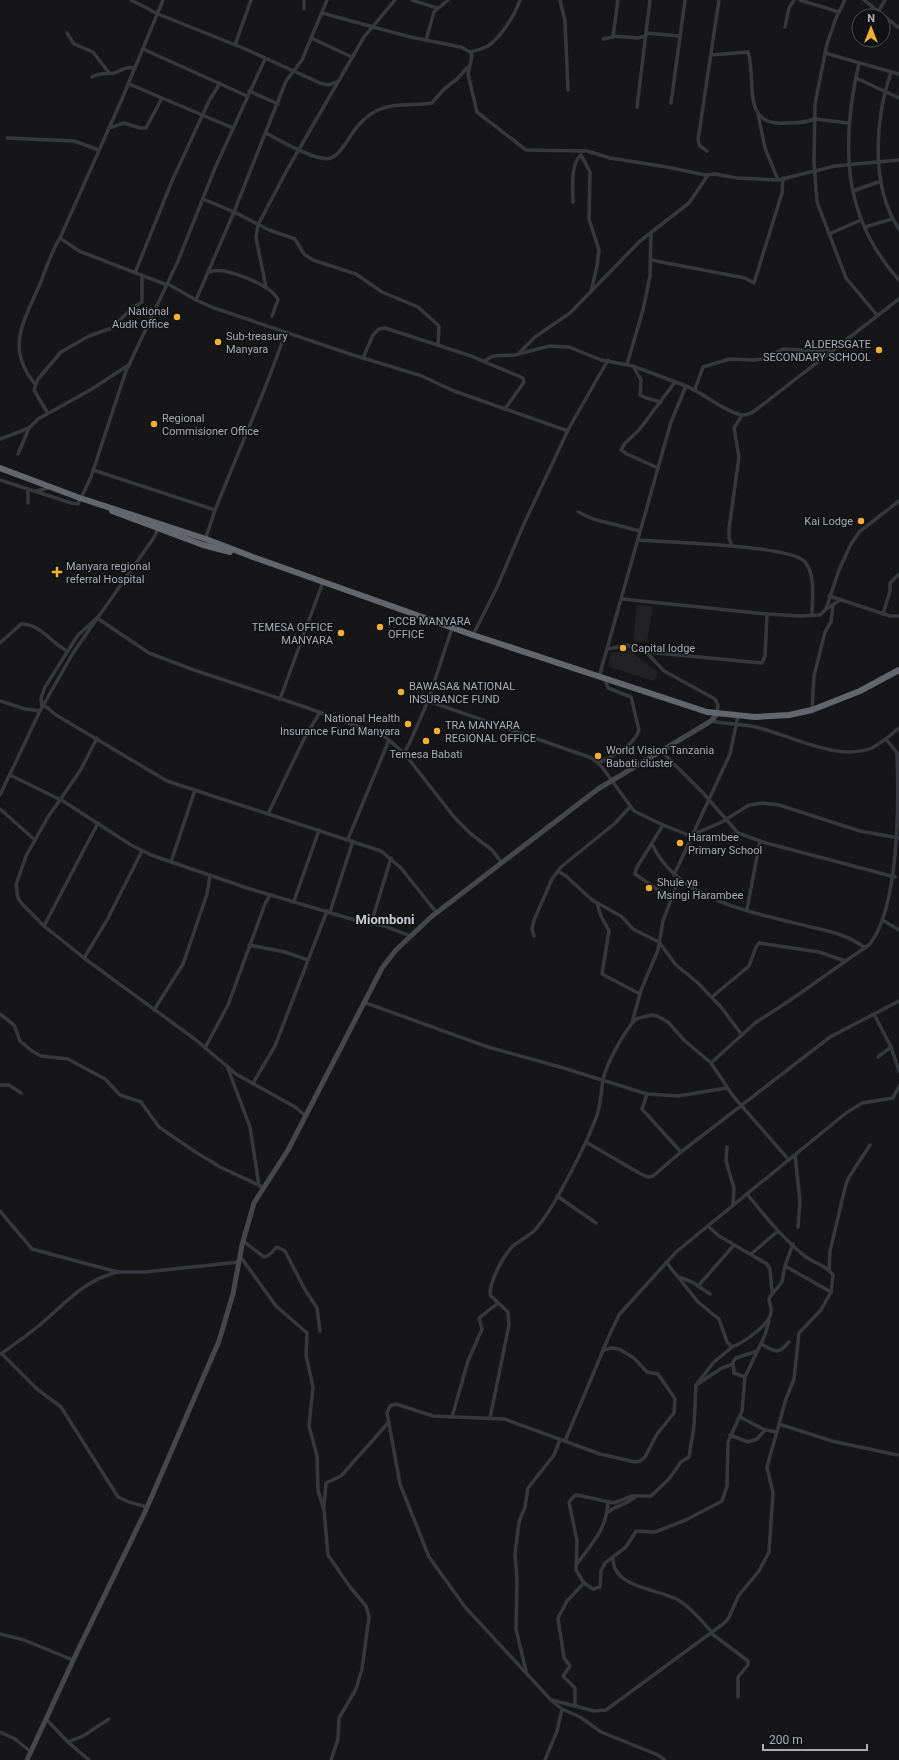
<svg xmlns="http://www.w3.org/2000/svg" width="899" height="1760" font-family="Roboto,sans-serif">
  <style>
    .built { fill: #222225 }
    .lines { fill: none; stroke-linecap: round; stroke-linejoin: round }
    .street { stroke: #37383d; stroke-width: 3.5 }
    .secondary { stroke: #45474d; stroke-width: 5 }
    .highway { stroke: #63666e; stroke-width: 6 }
    .poi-dot { fill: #f2b134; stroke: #111113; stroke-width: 1.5 }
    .labels { text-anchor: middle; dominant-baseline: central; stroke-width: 3; stroke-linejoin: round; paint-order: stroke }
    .poi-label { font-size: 11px; fill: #a8adb8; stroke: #111113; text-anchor: start }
    .quarter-label { font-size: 13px; font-weight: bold; fill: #c9ccd4; stroke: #111113 }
  </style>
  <rect width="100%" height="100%" fill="#161618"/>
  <g class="built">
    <path d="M637,605L653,606L647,642L633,641Z"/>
    <path d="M629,650L658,672L654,681L610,667L608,664L611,653Z"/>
  </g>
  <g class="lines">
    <g class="street">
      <path d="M131,0L158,14L243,48L320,83L328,85L337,82"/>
      <path d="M163,0L122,99L60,238L79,251L167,285"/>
      <path d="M304,0V9"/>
      <path d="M412,0L437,8"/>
      <path d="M560,0L565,21L568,90"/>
      <path d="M800,0L839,12"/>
      <path d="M845,0L836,18L827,44L815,104L814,162L817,202L846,278L877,315"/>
      <path d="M864,0L899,28"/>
      <path d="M878,12L885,0"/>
      <path d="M322,13L410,37L461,47L470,52C476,51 482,49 488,46C501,37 515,15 520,0"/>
      <path d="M785,27L789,8L794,0"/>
      <path d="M67,33L74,44L93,52L109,73"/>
      <path d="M646,33L679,36"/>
      <path d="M613,36L638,38L646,36"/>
      <path d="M311,38L352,57"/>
      <path d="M603,39L613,37L618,0"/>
      <path d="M426,40L434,12L448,0"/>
      <path d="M235,45L251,0"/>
      <path d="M143,49L247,96"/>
      <path d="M470,52L472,56L468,74L477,112L526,150L587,151L610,158L667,167L705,175L715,174L737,178L778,180L835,166L899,160"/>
      <path d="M825,53L899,74"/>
      <path d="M711,55L748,52C757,78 740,127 785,123C795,122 807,124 815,118"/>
      <path d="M859,63C841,142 841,216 899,280"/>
      <path d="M891,72C875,119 870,186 899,229"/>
      <path d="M92,77C100,72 105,75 114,73C123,70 125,66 135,68"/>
      <path d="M856,78L899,98"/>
      <path d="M129,84L233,128"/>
      <path d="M249,91L278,104"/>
      <path d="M671,103L685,0"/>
      <path d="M637,107L650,0"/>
      <path d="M758,114L765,148L778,180"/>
      <path d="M815,119L848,123"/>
      <path d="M109,128L124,123L140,128H146L162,98"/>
      <path d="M266,133C279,140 318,163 331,158C339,155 343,146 348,140C356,127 364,117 378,110C395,102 414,106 432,103L444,89L456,80L468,67"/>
      <path d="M7,138L74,141L99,150"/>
      <path d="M707,151L700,146L698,140L719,0"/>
      <path d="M581,155L590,172L589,219L599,250L597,266L591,292"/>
      <path d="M853,191L881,181"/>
      <path d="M203,199L234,212L269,230L295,239L304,254L313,260L356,274L382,292L418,307L439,326L438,345"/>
      <path d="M573,202C573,188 570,164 581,155"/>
      <path d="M865,227L892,219"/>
      <path d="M829,234L861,220"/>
      <path d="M651,260L745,278L754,283L782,193L783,178"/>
      <path d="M208,272C213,271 219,270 224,271C238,274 273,286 278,300L272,316"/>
      <path d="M135,273L172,181L209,101L220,83"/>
      <path d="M168,284L196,300L214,308L353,355L422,376L454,391L568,431"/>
      <path d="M266,287L256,238L258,225L287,170L364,37L395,0"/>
      <path d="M196,300L234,212L286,81L302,60L327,0"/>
      <path d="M519,353L535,337L570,313L640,241L689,203L708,175"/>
      <path d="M363,358L373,335L379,329L385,328L471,356L523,378L524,382L505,409"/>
      <path d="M484,361L493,356L515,355L549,346L569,347L601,360L633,366L686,386C702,392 726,413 742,415C749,416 756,410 761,406L899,299"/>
      <path d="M627,364L643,310L650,276L651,232"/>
      <path d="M633,366L641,380L640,395L646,398L661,402"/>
      <path d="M35,384C5,348 24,321 40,284C46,269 51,252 60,238"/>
      <path d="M695,389L703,367L730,359L754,360L763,359L783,349L818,351L834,348"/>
      <path d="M47,412L34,390L38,379L61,352L89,336L112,328L131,309L142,302V276"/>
      <path d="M0,439L29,428"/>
      <path d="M18,454L29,428L38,419L92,389L130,364"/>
      <path d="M658,468L627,454L621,450L625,443L639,430L675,382"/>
      <path d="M93,470L215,510"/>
      <path d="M0,480L71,503L78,504L91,477L126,371L178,261L215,168L265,59"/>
      <path d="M36,491L49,488"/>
      <path d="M28,503V489"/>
      <path d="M578,512L593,519L640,531"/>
      <path d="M205,540L215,510L265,388L286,332"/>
      <path d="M638,540C664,542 792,545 805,562C816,575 812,601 812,616"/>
      <path d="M732,546L729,538V529L739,457L734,428L742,415"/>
      <path d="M829,596L890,616H899"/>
      <path d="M622,599L767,614L800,616L820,615L826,609L839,570L851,544L859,532L899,501"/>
      <path d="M826,609L840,600"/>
      <path d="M883,614L890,591V583L899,574"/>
      <path d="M473,635L498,585L523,526L569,428L608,360"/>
      <path d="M0,643L21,624C41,624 51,643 67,651"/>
      <path d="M608,649L627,645L646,652L762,663L765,656L767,614"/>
      <path d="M646,652L664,671L715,699L718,705L717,714"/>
      <path d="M599,677L671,422L686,386"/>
      <path d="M280,699L323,582"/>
      <path d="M0,701L25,709L40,711"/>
      <path d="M428,701L592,758L602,767L634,811L663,825L688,835L694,834L720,823L749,805L762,803L779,805L860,831L899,838"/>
      <path d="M44,705L56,715L167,781L381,851L401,868L436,912"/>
      <path d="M42,707L41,698L45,687L78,635L97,618L149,653L194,670L305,707L384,736L404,753L454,817L471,834L492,850L502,863"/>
      <path d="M812,710L814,676L825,632L831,622L833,606"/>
      <path d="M711,721C726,724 742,724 756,727C790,735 837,762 872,748C882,743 891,735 899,728"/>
      <path d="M97,738L80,771L48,817L26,856L16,885L18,898L22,904L44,926L84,958L196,1040L236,1074L295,1107L306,1116"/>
      <path d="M886,739L898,754"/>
      <path d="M661,751L704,794L738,833L766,843L895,877"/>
      <path d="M404,753L410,742L428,701L452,628"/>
      <path d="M598,763C612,756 634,746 639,730L631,697L608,688L605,679"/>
      <path d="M10,775L63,801L131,845L151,855L247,888L358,921L385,926L410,936"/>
      <path d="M0,795L40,711L73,653L153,539L159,527"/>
      <path d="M0,809L35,840"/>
      <path d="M268,814L305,737L320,712"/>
      <path d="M663,825L636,869L635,874L671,899"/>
      <path d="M348,839L389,740"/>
      <path d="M652,844C678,901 756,913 811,927C829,931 851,936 865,948"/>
      <path d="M171,862L195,790"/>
      <path d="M558,871L566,876L592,900L621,916L633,929L659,942L675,964L698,983L721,1007L742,1035"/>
      <path d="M674,875L730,754L738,716"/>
      <path d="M294,901L319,830"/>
      <path d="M597,903L601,916L609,931L602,974L640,994"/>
      <path d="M747,909L760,841"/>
      <path d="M330,912L353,841"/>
      <path d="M884,921L899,930"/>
      <path d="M371,924L391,858"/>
      <path d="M44,926L98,823"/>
      <path d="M534,936L532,929L534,920L552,879L561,867L614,824L630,807"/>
      <path d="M249,945L285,952L308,960"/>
      <path d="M84,958L107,920L142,851"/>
      <path d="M712,997L749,966L756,947L759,943L819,952L845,961"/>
      <path d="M363,1002L488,1047L560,1067L647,1094L678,1096L727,1088"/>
      <path d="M154,1010L183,964L207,894L210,875"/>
      <path d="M0,1014L14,1025L20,1041L32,1051L41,1056L68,1059L105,1079L120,1095L141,1102L159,1127L194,1151L220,1167L263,1187"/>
      <path d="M874,1014L891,1047L899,1071"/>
      <path d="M632,1023L641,990L658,950L663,921L679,878"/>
      <path d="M205,1048L228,1005L265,904L270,895"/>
      <path d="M878,1057L891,1047"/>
      <path d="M711,1063L755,1023L789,1001L870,944C899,906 899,804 897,754"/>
      <path d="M227,1066L250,1127L259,1186"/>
      <path d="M253,1083L275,1046L327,911"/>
      <path d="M0,1085H9L21,1093"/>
      <path d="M647,1094L642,1109L681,1152"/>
      <path d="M586,1142L639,1173L648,1177L653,1176L681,1152L830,1037L899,1001"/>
      <path d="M727,1147L726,1161L734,1188L733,1205"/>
      <path d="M795,1155L800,1201L798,1227"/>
      <path d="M557,1196L596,1223"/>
      <path d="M0,1211L32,1249L106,1269L119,1272H145L239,1262"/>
      <path d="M708,1226L719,1236L767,1264L770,1269L772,1292"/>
      <path d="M243,1241L264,1257L269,1255L277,1247L285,1251L304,1288L317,1308L320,1331"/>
      <path d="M751,1254L778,1231"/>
      <path d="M240,1256L276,1306L307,1333L306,1355L313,1387L309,1426L317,1456L318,1490L324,1510L328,1555L350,1587L366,1606L369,1617L362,1669L356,1689L339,1718L338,1739L331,1760"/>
      <path d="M666,1262L698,1302L719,1319L727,1342L732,1347C743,1343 769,1325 771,1313C772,1308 769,1303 769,1298L782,1282L785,1266L793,1244"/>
      <path d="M785,1266L831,1292"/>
      <path d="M829,1270L830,1251L846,1184L849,1177L870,1145"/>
      <path d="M679,1277L692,1282L710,1294"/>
      <path d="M699,1285L734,1245"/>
      <path d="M761,1344C775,1351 777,1356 789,1342"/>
      <path d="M732,1347L714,1362L696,1385L694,1426L689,1457L681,1462L669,1479L651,1496H632L614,1503L577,1495L574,1496L569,1502L577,1541L576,1570L584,1583L593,1589L600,1587L601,1571L605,1563L626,1547L636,1531L655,1532L686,1520L722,1501L727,1486L728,1442L742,1411L745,1377L765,1335L769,1321"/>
      <path d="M603,1350L612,1348L619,1349L634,1358L647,1372L658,1374L675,1399L674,1413L657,1434L645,1457L640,1461L635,1462L600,1454L504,1419L433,1416L396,1404L390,1406L387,1413L400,1484L429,1557L465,1607L551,1700L562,1709L580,1717L601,1732L658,1755L665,1760"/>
      <path d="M1,1354C13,1345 25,1337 36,1328C65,1305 80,1282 117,1272"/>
      <path d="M2,1354L37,1389L61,1407L118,1497L129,1502L147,1507"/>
      <path d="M745,1377L734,1373L733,1362L736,1358L757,1351"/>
      <path d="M696,1385L722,1368L733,1364"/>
      <path d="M452,1417L468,1361L482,1329L479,1318L498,1303"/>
      <path d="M740,1417L765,1430L777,1432"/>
      <path d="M490,1418L509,1325L508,1312L490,1295C490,1280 503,1256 513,1246C520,1240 529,1236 535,1230C544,1219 552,1207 559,1194C573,1169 587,1143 597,1115C601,1103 601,1092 603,1080C606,1064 625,1030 636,1019L651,1015L657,1016L668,1022L684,1040L711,1063L733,1096L789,1160"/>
      <path d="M779,1424L832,1441L897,1455"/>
      <path d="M730,1435L748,1442L757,1439L765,1430"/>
      <path d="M565,1441L609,1336L619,1315L626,1307L676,1252L846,1113L862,1103L893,1098L899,1086"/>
      <path d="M324,1507L326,1483L341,1476L389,1422"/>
      <path d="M607,1513C616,1505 627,1505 636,1496"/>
      <path d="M613,1557C612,1589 658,1588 678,1600C691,1607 702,1622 712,1632"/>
      <path d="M576,1565C591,1545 607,1529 608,1502"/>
      <path d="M711,1633L748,1661V1665L738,1677V1697"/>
      <path d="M0,1634L24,1640L73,1660"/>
      <path d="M526,1671L516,1629L517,1581L515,1554L519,1522L525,1507L528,1488L554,1455L560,1440"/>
      <path d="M552,1700L594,1711L606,1710L723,1624L728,1619L739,1595L759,1571L769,1552L773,1493L767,1467L786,1399L794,1379L799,1333L821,1310L831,1292L833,1276C830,1267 814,1263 806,1257C784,1240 765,1216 747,1194"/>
      <path d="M575,1706V1688L563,1676L570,1666L564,1658L558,1618L567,1601L584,1583"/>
      <path d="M46,1719L68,1742L89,1760"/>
      <path d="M0,1732L15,1739L31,1752"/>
      <path d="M68,1742L83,1736L109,1719"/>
      <path d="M545,1760L557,1731L562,1709"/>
    </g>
    <path class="secondary" d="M27,1760L78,1650L145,1512L219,1341L233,1294L242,1245L254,1203L288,1150L382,968L396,950L431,917L598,789L711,721L717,714"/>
    <g class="highway">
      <path d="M0,468L80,498L206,539L253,557L473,635L707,712L755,717L789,715L812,710L860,691L899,670"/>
      <path d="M112,511L203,545L230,552"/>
    </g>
  </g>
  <g class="poi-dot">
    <circle cx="177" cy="317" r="4"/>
    <circle cx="218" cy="342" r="4"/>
    <circle cx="879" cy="350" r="4"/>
    <circle cx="154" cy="424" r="4"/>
    <circle cx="861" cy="521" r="4"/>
    <path d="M55 566h4v4h4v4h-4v4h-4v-4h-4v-4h4z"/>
    <circle cx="380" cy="627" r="4"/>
    <circle cx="341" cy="633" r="4"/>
    <circle cx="623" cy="648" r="4"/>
    <circle cx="401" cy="692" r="4"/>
    <circle cx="408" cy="724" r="4"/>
    <circle cx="437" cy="731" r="4"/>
    <circle cx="426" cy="741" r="4"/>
    <circle cx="598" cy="756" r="4"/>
    <circle cx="680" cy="843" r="4"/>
    <circle cx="649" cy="888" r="4"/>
  </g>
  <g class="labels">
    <g class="poi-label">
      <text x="169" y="311" text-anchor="end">National<tspan x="169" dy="13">Audit Office</tspan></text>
      <text x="226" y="336">Sub-treasury<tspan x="226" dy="13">Manyara</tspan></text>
      <text x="871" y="344" text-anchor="end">ALDERSGATE<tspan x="871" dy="13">SECONDARY SCHOOL</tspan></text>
      <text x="162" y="418">Regional<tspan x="162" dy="13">Commisioner Office</tspan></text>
      <text x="853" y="521" text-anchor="end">Kai Lodge</text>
      <text x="66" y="566">Manyara regional<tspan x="66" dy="13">referral Hospital</tspan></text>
      <text x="388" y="621">PCCB MANYARA<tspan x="388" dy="13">OFFICE</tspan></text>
      <text x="333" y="627" text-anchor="end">TEMESA OFFICE<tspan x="333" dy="13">MANYARA</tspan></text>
      <text x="631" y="648">Capital lodge</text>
      <text x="409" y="686">BAWASA&amp; NATIONAL<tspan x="409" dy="13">INSURANCE FUND</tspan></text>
      <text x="400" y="718" text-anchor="end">National Health<tspan x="400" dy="13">Insurance Fund Manyara</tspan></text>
      <text x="445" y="725">TRA MANYARA<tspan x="445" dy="13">REGIONAL OFFICE</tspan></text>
      <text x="606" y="750">World Vision Tanzania<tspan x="606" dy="13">Babati cluster</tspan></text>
      <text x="426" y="754" text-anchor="middle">Temesa Babati</text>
      <text x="688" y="837">Harambee<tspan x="688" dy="13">Primary School</tspan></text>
      <text x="657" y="882">Shule ya<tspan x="657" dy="13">Msingi Harambee</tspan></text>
    </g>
    <g class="quarter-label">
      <text x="385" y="919">Miomboni</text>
    </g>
  </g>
  <g transform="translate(871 28)"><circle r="19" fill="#111113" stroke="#4d4f55"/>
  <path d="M0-3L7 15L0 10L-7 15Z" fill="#f2b134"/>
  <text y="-6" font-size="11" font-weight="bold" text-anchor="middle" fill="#a8adb8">N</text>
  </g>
  <path d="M763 1744v6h104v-6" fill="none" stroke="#a8adb8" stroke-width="2"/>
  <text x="769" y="1744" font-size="12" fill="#a8adb8" stroke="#111113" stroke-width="3" paint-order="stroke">200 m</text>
</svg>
